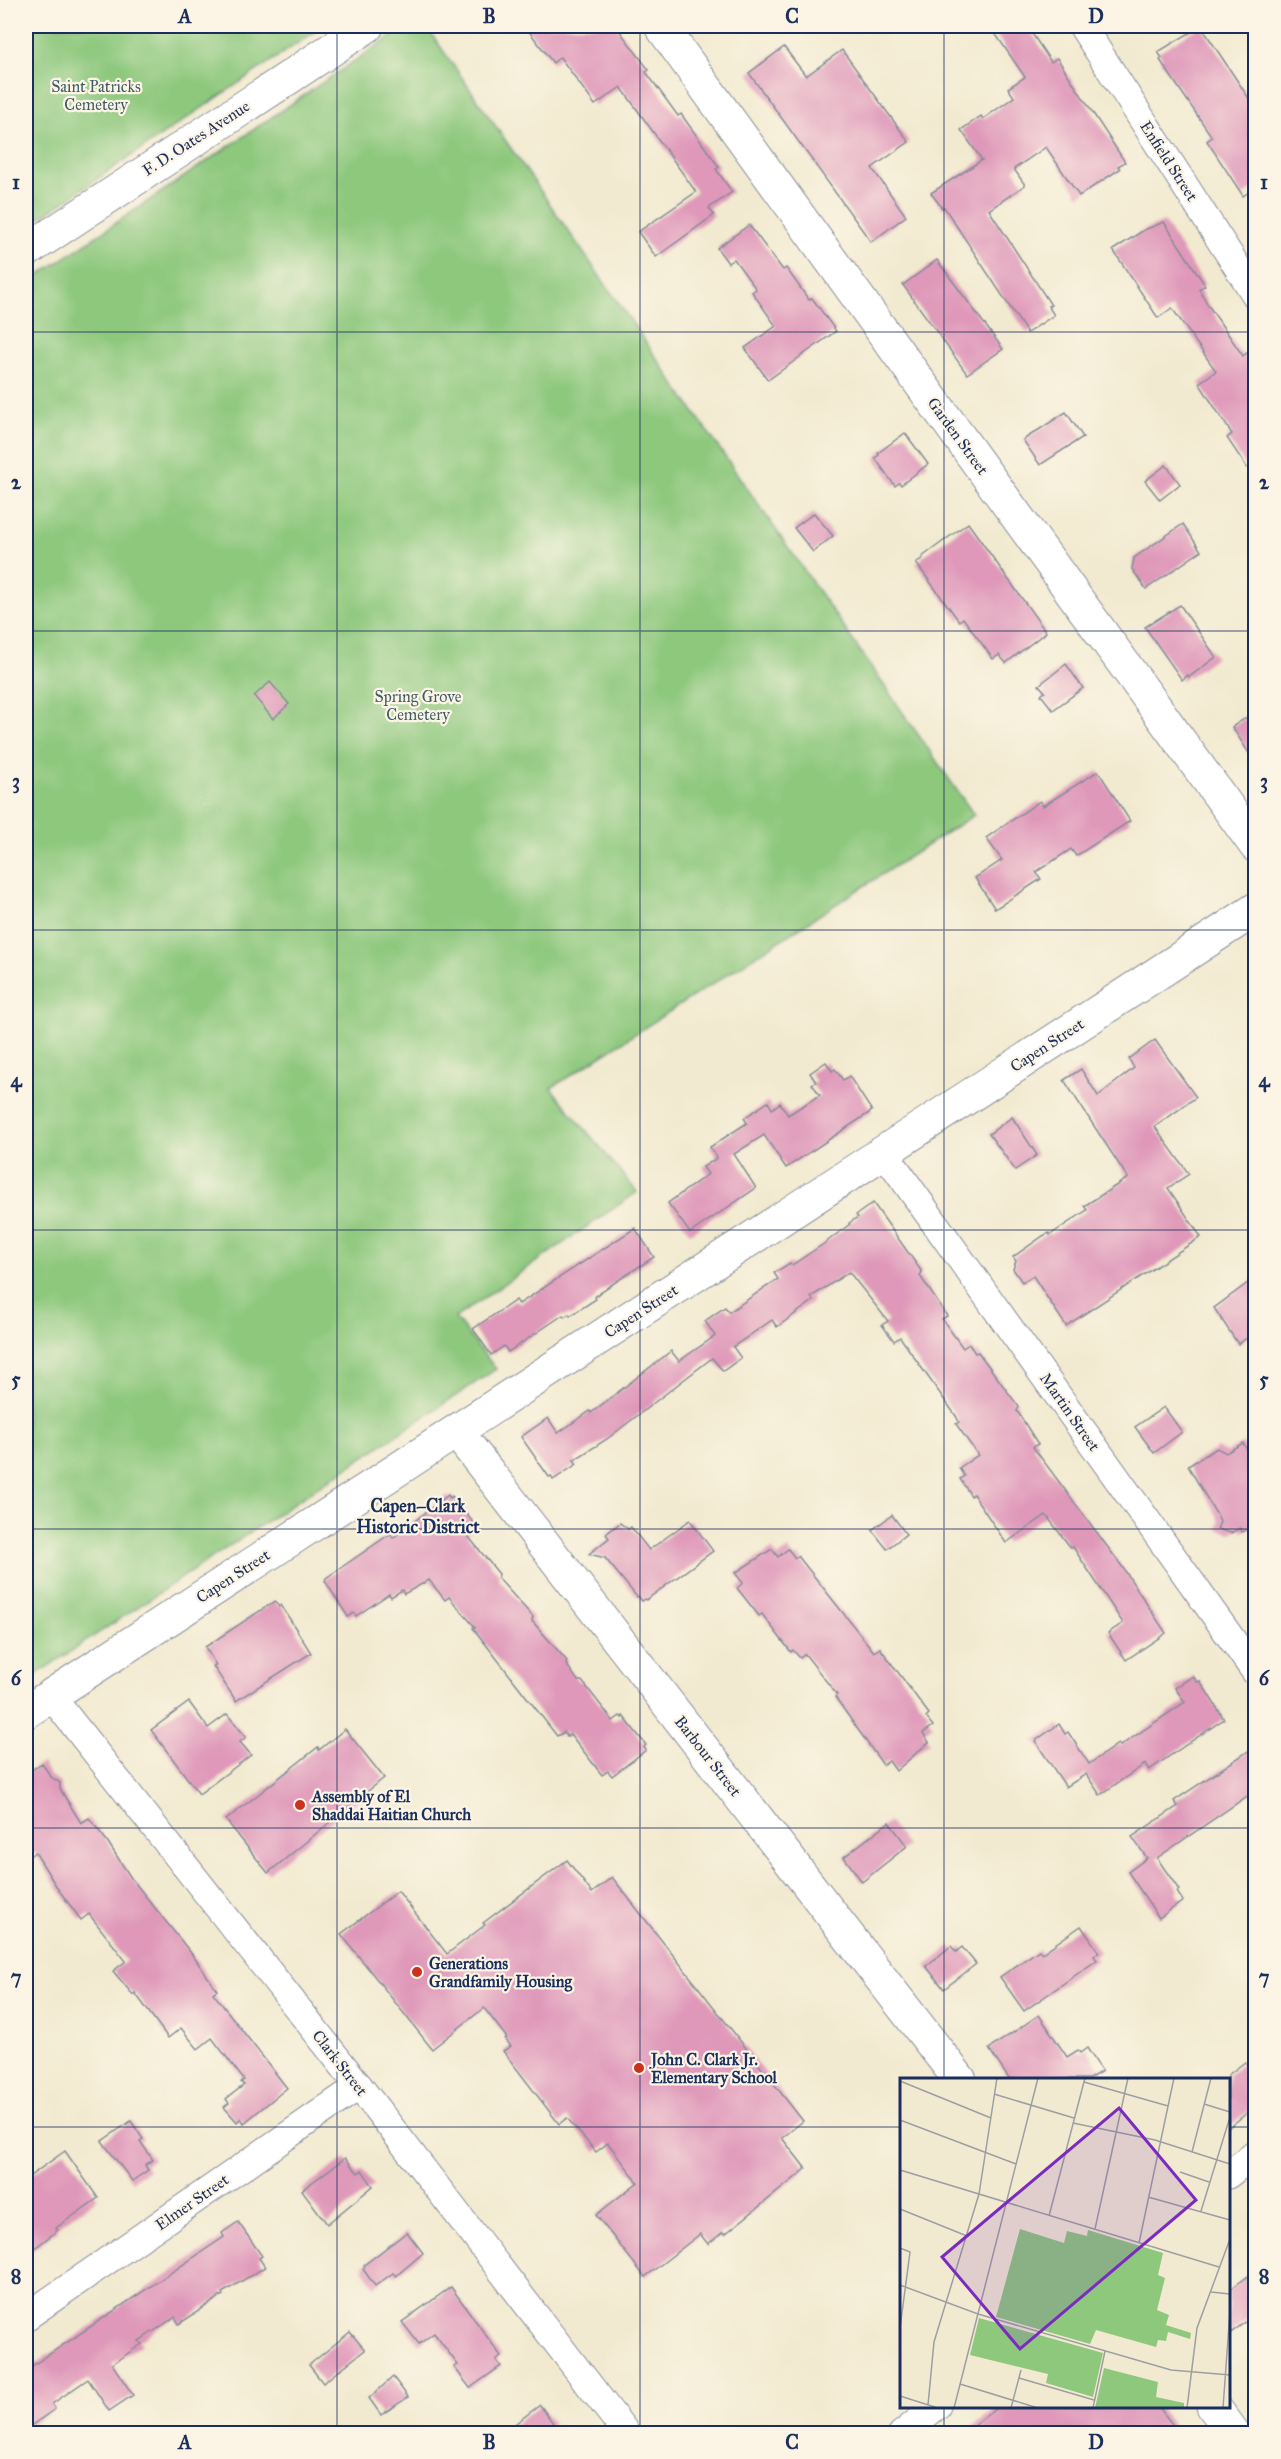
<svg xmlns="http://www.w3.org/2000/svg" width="1281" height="2459" font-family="'IM FELL Great Primer',serif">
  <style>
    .green { fill: #8dc87d; stroke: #547c6e; stroke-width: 1.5 }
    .building { fill: #df98b9 }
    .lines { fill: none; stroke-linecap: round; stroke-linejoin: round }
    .minor-casing { stroke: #868c97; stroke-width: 29 }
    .tertiary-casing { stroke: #868c97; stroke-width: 35 }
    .minor { stroke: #fff; stroke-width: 27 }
    .tertiary { stroke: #fff; stroke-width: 33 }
    .grid { fill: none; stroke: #1b2f5e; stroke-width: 1.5; stroke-opacity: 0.55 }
    .poi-dot { fill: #c8321e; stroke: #fcf5e5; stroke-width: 2 }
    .labels { text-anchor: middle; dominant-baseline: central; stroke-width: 4.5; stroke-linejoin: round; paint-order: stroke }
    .park-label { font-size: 16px; fill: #3d5d67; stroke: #fcf5e5 }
    .street-label { font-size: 16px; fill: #1b2f5e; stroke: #fcf5e5 }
    .poi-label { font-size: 16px; font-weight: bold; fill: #1b2f5e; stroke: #fcf5e5; text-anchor: start }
    .neighbourhood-label { font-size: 18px; font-weight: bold; fill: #1b2f5e; stroke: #fcf5e5 }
    .inset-road { fill: none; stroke: #9c9fa2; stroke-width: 1.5 }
    .view { fill: #7b2cbf; fill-opacity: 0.15; stroke: #7b2cbf; stroke-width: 3 }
    .inset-edge { fill: none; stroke: #1b2f5e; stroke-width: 3 }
    .neatline { fill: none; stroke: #1b2f5e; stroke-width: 2 }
    .grid-label { font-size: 20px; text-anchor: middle; font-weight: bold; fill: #1b2f5e }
  </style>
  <rect width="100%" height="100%" fill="#fcf5e5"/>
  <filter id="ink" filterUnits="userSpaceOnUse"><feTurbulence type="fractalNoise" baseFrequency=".0167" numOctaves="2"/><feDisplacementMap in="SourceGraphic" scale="12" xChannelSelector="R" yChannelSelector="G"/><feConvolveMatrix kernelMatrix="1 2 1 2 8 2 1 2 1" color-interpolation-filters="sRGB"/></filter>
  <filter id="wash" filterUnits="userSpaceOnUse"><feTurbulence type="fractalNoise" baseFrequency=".008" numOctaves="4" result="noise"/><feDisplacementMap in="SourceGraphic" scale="24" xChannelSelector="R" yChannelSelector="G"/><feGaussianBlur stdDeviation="1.35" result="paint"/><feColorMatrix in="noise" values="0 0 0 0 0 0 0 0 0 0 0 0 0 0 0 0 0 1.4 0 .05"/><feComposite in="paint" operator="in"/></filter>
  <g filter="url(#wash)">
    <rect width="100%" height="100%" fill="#f2ead0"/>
    <g class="green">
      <path d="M26,26H323L26,227Z"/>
      <path d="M406,26H426L974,815L551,1088L637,1192L455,1318L496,1369L26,1681V284Z"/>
    </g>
    <g id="blocks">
      <g class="building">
        <path d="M525,26H616L649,70L646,72L678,116L681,114L719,167L716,169L732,192L709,208L714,215L656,257L638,232L696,192L621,87L595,105L560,57L553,63Z"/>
        <path d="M990,26H1027L1051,62L1057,58L1125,162L1118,166L1120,169L1079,196L1046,147L1014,169L1025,185L989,210L1051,305L1048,306L1054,315L1027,333L944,207L942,208L931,193L982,160L961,130L981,116L983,119L1014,97L1008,88L1025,77Z"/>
        <path d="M1201,26L1256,109V187L1243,196L1207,141L1212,137L1160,60L1162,58L1158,52Z"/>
        <path d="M784,47L806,76L842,50L909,142L872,168L906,216L871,242L749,73Z"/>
        <path d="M1164,222L1205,285L1199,289L1208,305L1243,356L1248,352L1256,363V481L1227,438L1232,434L1199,383L1216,371L1172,308L1158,318L1113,250L1144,230Z"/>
        <path d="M749,225L783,270L786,268L809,300L812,298L836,331L768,380L745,348L776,326L752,292L756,289L734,259L728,263L717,248Z"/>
        <path d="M937,260L1003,349L967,374L903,285Z"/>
        <path d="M1066,412L1083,437L1040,465L1023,440Z"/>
        <path d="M905,433L928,464L901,485L899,483L895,486L875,458L879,455L878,453Z"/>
        <path d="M1166,465L1180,484L1160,500L1145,481Z"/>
        <path d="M814,513L833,536L813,552L794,528Z"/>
        <path d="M968,523L1046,632L1006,663L999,655L993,659L963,618L959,621L916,563L923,558L922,557Z"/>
        <path d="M1183,524L1201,551L1146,589L1132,569L1134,558Z"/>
        <path d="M1180,605L1216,657L1189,677L1188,675L1182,680L1145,627Z"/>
        <path d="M1066,664L1083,688L1053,710L1041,695L1045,692L1039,685Z"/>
        <path d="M270,682L289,704L273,719L254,696Z"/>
        <path d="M1256,711V764L1232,727Z"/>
        <path d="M1098,771L1130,821L1076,856L1071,849L1036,872L1041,879L995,909L975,878L1002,860L986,838L1040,801L1043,806Z"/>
        <path d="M1155,1040L1196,1097L1155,1127L1189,1174L1168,1188L1201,1237L1066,1326L1033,1276L1022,1282L1013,1269L1016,1261L1013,1257L1043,1236L1049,1233L1050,1235L1087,1210L1084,1206L1128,1178L1064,1080L1081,1069L1098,1096L1134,1068L1129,1059Z"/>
        <path d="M826,1062L832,1071L835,1069L843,1080L849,1076L872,1111L786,1168L764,1135L734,1154L756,1188L690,1233L668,1203L708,1174L703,1167L717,1158L710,1147L747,1123L744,1118L768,1102L772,1109L780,1103L788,1115L820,1095L812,1084L816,1082L810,1073Z"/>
        <path d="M1012,1117L1037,1155L1015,1170L989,1134Z"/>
        <path d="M873,1203L922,1272L920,1276L947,1316L942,1319L963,1348L969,1344L975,1353L978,1352L1019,1407L1017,1411L1038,1444L1033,1447L1121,1565L1166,1633L1126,1660L1108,1633L1123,1623L1073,1547L1071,1548L1046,1515L1006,1543L973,1494L971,1496L960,1479L964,1476L959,1468L978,1455L956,1424L959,1422L956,1416L926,1374L900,1337L894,1341L882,1325L888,1321L849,1272L811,1297L813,1301L777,1327L772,1320L733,1347L741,1358L723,1371L712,1358L607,1439L574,1460L577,1464L553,1480L551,1476L549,1477L521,1437L548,1418L558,1433L590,1411L591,1413L671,1351L679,1361L715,1336L705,1321L725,1307L729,1312L778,1279L774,1273L790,1263L792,1265L825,1243L850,1224L849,1223L858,1217L856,1215Z"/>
        <path d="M635,1228L654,1257L600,1292L595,1297L596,1299L570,1316L569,1314L564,1317L563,1315L508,1352L504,1346L491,1355L473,1329L516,1300L519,1304Z"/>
        <path d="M1256,1277V1332L1238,1344L1214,1308Z"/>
        <path d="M1164,1407L1182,1432L1154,1453L1135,1427Z"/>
        <path d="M1243,1443L1256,1464V1525L1242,1532L1240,1528L1231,1533L1217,1529L1220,1522L1218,1517L1188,1466L1217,1448L1226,1453Z"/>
        <path d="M448,1495L450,1498L452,1496L476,1526L467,1535L499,1574L498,1578L533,1617L532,1621L567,1661L566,1664L578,1681H582L613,1721L620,1716L622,1718L623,1716L646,1745L644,1747L646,1750L612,1776L608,1771L602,1775L570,1734L567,1737L564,1732L557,1736L473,1628L475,1627L449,1597L445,1600L429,1580L404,1594L402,1590L391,1597L389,1594L356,1616L354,1613L348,1617L325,1581L326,1578L390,1534L393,1538Z"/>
        <path d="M892,1515L906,1534L887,1549L872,1530Z"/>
        <path d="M690,1520L713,1551L646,1600L645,1599L642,1601L638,1596L637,1597L605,1558L589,1554L609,1538L606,1534L620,1523L628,1529L631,1527L649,1550Z"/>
        <path d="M772,1549L778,1557L788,1549L795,1558L798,1556L874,1652L880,1648L929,1714L926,1717L933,1726L923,1733L929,1742L896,1771L889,1761L883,1765L835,1697L837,1695L805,1654L800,1658L793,1650L791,1652L762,1614L759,1616L737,1588L743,1583L735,1573Z"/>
        <path d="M275,1601L279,1607L281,1605L311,1653L236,1701L213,1666L216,1665L205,1647Z"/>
        <path d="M1193,1676L1197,1682L1200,1681L1224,1719L1149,1770L1145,1764L1100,1795L1086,1774L1066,1787L1035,1741L1059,1724L1065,1734L1068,1732L1089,1764L1118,1744L1120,1746L1185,1702L1175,1688Z"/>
        <path d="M189,1702L208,1728L227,1714L246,1737L240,1742L251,1755L199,1794L151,1730Z"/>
        <path d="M345,1729L384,1778L268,1873L226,1820L318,1747L319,1750Z"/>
        <path d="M1256,1746V1790L1157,1858L1179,1890L1177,1892L1183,1901L1159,1918L1128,1872L1147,1858L1132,1837L1178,1806L1174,1801Z"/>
        <path d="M42,1763L51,1777L60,1783V1789L81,1823L89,1818L107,1841L131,1878L191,1953L217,1990L213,1993L287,2088L244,2123L241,2118L237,2122L224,2107L229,2103L226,2099L244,2085L241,2082L244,2080L212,2038L198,2049L181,2028L168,2038L135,1993L133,1995L113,1971L126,1961L89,1914L81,1920L58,1889L35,1852L26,1859V1774Z"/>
        <path d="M889,1822L907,1846L862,1882L844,1857Z"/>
        <path d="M567,1860L592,1893L612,1877L803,2121L782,2138L806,2169L725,2234L723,2232L708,2244L700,2234L645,2277L596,2215L638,2182L608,2143L596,2152L567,2118L559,2124L503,2051L511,2046L505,2039L507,2038L484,2008L432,2049L341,1934L398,1891L447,1954L485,1925L483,1923Z"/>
        <path d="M1081,1926L1099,1952L1094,1956L1097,1960L1024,2011L1000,1977L1039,1950L1042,1953Z"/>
        <path d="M951,1946L956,1952L962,1947L976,1964L944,1989L926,1966Z"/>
        <path d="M1039,2015L1067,2057L1078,2050L1080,2053L1087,2048L1102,2071L1089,2079H1009L989,2049Z"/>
        <path d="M1245,2062L1256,2074V2106L1228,2128V2075Z"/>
        <path d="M131,2121L143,2139L140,2141L153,2160L145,2165L148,2170L132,2181L102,2141Z"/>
        <path d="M65,2151L98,2198L56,2228L58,2230L26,2255V2179Z"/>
        <path d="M345,2158L358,2173L362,2170L373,2186L327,2224L302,2190Z"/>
        <path d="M238,2222L262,2256L259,2258L265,2267L222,2293L223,2295L179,2324L175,2317L139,2341L142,2344L112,2364L133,2395L109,2411L88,2379L52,2404L55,2409L26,2429V2370L224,2237L222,2233Z"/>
        <path d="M407,2232L423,2253L396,2276L393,2273L375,2286L363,2269L365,2267L364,2265Z"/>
        <path d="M1256,2270V2314L1228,2335V2291Z"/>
        <path d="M451,2287L501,2356L496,2360L501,2366L470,2388L454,2367L458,2365L434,2333L419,2344L402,2322Z"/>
        <path d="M350,2332L365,2350L323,2383L309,2365Z"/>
        <path d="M393,2377L408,2397L381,2415L369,2398Z"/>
        <path d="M540,2405L553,2423L539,2433H503Z"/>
        <path d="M999,2406H1158L1179,2433H964Z"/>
      </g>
    </g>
  </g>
  <g filter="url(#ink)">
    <use href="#blocks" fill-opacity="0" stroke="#868c97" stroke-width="1.5"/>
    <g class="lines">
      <g class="minor-casing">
        <g id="minor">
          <path d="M1082,26L1256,296"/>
          <path d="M884,1152L1256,1673"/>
          <path d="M51,1696L359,2086L627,2434"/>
          <path d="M1228,2175L1256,2153"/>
          <path d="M26,2317L359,2086"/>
          <path d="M902,2434L937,2406"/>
        </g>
      </g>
      <g class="tertiary-casing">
        <g id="tertiary">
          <path d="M661,26L1256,846"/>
          <path d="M26,251L367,26"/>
          <path d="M457,1432L960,2080"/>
          <path d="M26,1712L1256,909"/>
          <path d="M1213,2406L1234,2434"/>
        </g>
      </g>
      <use href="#minor" class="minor"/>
      <use href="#tertiary" class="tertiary"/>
    </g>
  </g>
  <path class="grid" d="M337,26V2434M640,26V2434M944,26V2080M26,332H1256M26,631H1256M26,930H1256M26,1230H1256M26,1529H1256M26,1828H1256M26,2127H902M1228,2127H1256M944,2406V2434"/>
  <g class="poi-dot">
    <circle cx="300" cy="1805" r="6"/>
    <circle cx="417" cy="1972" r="6"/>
    <circle cx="639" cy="2068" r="6"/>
  </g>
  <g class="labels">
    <g class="park-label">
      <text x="96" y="86">Saint Patricks<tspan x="96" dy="18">Cemetery</tspan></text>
      <text x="418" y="696">Spring Grove<tspan x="418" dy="18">Cemetery</tspan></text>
    </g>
    <g class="street-label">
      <text transform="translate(196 138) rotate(-33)">F. D. Oates Avenue</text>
      <text transform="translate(1169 161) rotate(57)">Enfield Street</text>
      <text transform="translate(958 436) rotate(54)">Garden Street</text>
      <text transform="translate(1047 1045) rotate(-33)">Capen Street</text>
      <text transform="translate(641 1311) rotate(-33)">Capen Street</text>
      <text transform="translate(1070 1412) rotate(55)">Martin Street</text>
      <text transform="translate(233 1576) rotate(-33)">Capen Street</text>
      <text transform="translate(708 1756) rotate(52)">Barbour Street</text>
      <text transform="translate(340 2063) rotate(52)">Clark Street</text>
      <text transform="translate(192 2202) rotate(-35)">Elmer Street</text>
    </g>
    <g class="poi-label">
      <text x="312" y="1796">Assembly of El<tspan x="312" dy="18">Shaddai Haitian Church</tspan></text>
      <text x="429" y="1963">Generations<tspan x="429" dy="18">Grandfamily Housing</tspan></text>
      <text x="651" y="2059">John C. Clark Jr.<tspan x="651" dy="18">Elementary School</tspan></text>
    </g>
    <g class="neighbourhood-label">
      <text x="418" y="1506">Capen–Clark<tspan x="418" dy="21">Historic District</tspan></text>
    </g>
  </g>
  <g transform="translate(900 2078)">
    <rect width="330" height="330" fill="#f2ead0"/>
    <path d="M120,151L164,165L167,153L187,158L188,152L263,175L258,197L265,200L257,232L269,237L266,247L291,255L290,261L268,254L266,263L258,262L256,269L196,252L190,266L96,239ZM79,240L203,275L193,319L146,305L148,296L70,277ZM204,290L258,304L256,319L284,325V330H195Z" fill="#8dc87d"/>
    <path class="inset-road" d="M0,3L91,40M184,4L268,28M94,16L174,40M304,26L330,34M0,42L116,86M173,45L255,62L330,86M292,74L311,0M0,92L319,189M280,94L309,104M248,119L330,142M0,131L67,158M301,133L330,39M149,138L185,0M195,151L228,0M239,165L274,0M0,170L10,174L0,250M0,207L78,236L271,292L330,297M311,214L330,216M119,300L194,322M60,306L138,330M0,318L38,330M28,327L34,264L79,116L97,0M54,330L138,0M111,330L121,292M193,330L205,273M287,330L297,250L330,161M323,330L330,233"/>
    <path class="view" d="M219,30L296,122L120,271L42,179Z"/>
    <rect width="330" height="330" class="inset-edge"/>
  </g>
  <rect width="1281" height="2459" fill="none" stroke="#fcf5e5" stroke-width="66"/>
  <rect x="33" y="33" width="1215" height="2393" class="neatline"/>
  <g class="grid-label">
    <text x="185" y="23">A</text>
    <text x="489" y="23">B</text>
    <text x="792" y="23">C</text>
    <text x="1096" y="23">D</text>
    <text x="16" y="189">1</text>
    <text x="1264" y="189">1</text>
    <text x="16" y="489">2</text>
    <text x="1264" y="489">2</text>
    <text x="16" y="788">3</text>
    <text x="1264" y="788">3</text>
    <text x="16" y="1087">4</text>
    <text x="1264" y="1087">4</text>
    <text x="16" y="1386">5</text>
    <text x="1264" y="1386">5</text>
    <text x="16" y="1685">6</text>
    <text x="1264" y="1685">6</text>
    <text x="16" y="1984">7</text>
    <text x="1264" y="1984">7</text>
    <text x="16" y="2283">8</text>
    <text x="1264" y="2283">8</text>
    <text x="185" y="2449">A</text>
    <text x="489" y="2449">B</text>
    <text x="792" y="2449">C</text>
    <text x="1096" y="2449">D</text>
  </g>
</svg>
